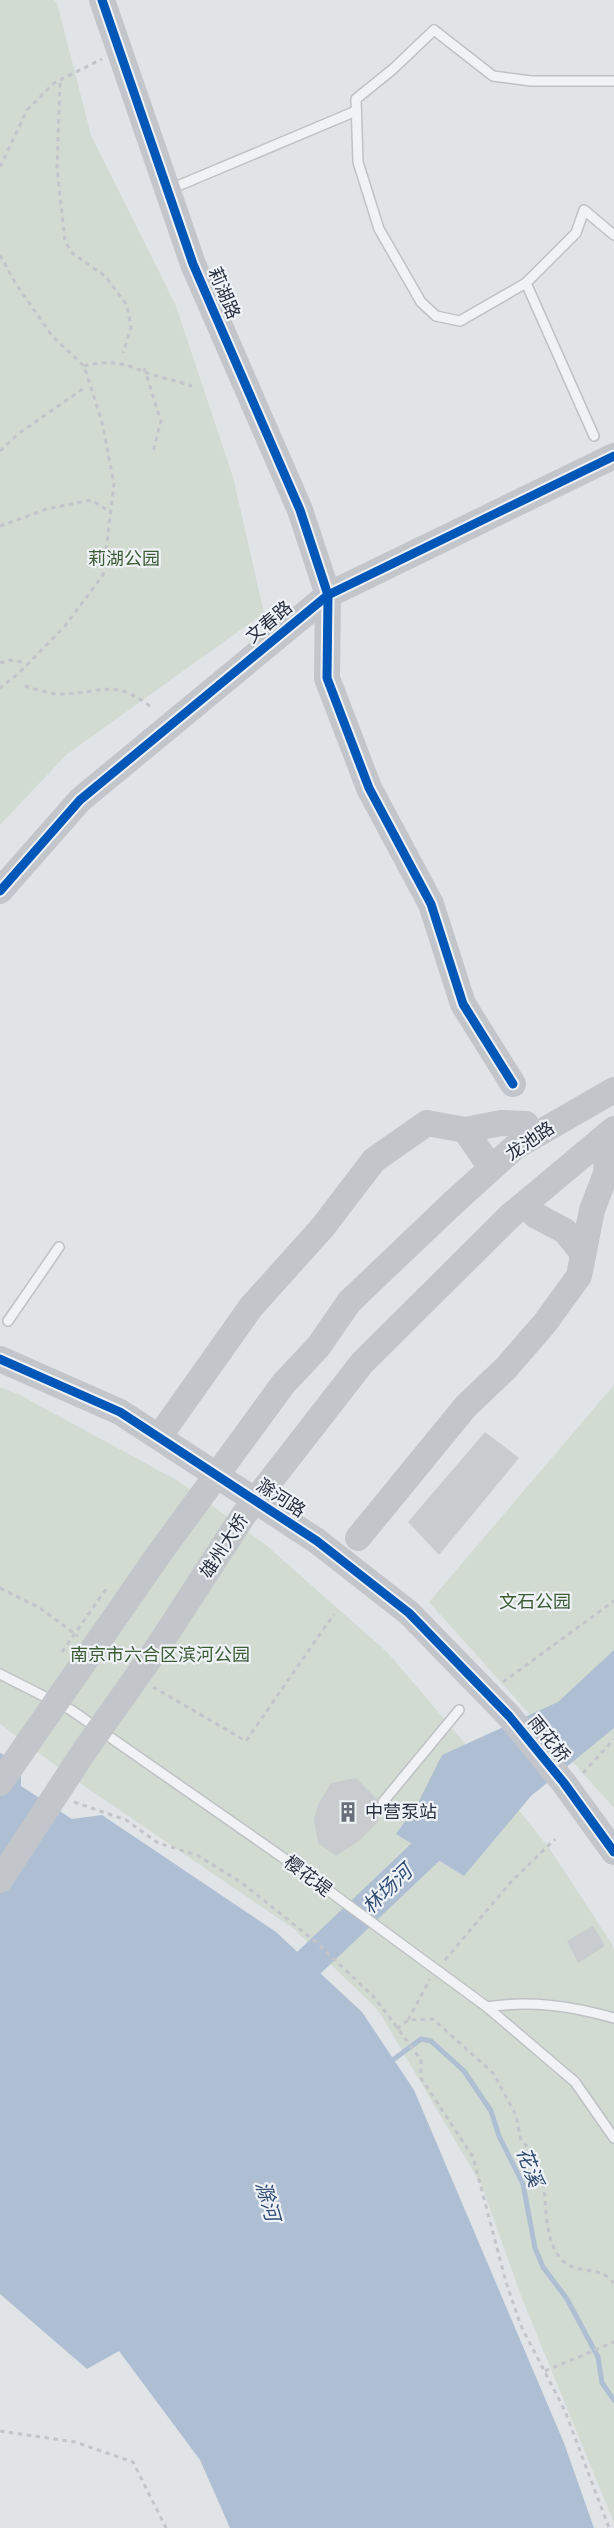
<svg xmlns="http://www.w3.org/2000/svg" width="614" height="2528" font-family="Rubik,'Noto Sans SC',sans-serif">
  <style>
    .green { fill: #d1dbd2 }
    .water { fill: #afbfd3 }
    .lines { fill: none; stroke-linecap: round; stroke-linejoin: round }
    .stream { stroke: #afbfd3; stroke-width: 5 }
    .river { stroke: #afbfd3; stroke-width: 32 }
    .building { fill: #c9cccf }
    .lane-casing { stroke: #bfc2c5; stroke-width: 12 }
    .path { stroke: #c3c5ca; stroke-width: 3; stroke-dasharray: 4.5 4.5; stroke-linecap: butt }
    .lane { stroke: #f1f2f3; stroke-width: 9 }
    .secondary { stroke: #c2c5c9; stroke-width: 26 }
    .secondary-bridge { stroke: #c2c5c9; stroke-width: 26 }
    .cycleway-casing { stroke: #eff2f6; stroke-width: 13 }
    .cycleway { stroke: #0057b8; stroke-width: 9 }
    .labels { text-anchor: middle; dominant-baseline: central; stroke-width: 4.5; stroke-linejoin: round; paint-order: stroke }
    .street-label { font-size: 18px; fill: #283040; stroke: #eff2f6 }
    .park-label { font-size: 18px; fill: #3b5c35; stroke: #eff2f6 }
    .poi-label { font-size: 18px; fill: #283040; stroke: #eff2f6; text-anchor: start }
    .water-label { font-size: 20px; font-style: italic; fill: #314e75; stroke: #eff2f6 }
  </style>
  <rect width="100%" height="100%" fill="#e1e4e7"/>
  <g class="green">
    <path d="M0,0H54L57,3L91,135L176,306L233,477L264,613L66,755L0,825Z"/>
    <path d="M614,1385V1808L429,1602Z"/>
    <path d="M0,1387L20,1395L180,1482L266,1545L388,1653L475,1755L549,1848L612,1944L614,1949V2523L521,2296L482,2186L378,2010L294,1929L71,1777L0,1724Z"/>
  </g>
  <g class="water">
    <path d="M614,1650V1728L531,1796L464,1876L396,1834L417,1805L442,1755L558,1702Z"/>
    <path d="M0,1753L21,1763V1786L72,1819L102,1815L276,1932L362,2012L414,2090L564,2443L594,2528H230L200,2460L119,2351L87,2369L0,2294Z"/>
  </g>
  <g class="lines">
    <path class="stream" d="M390,2062L421,2039L431,2041L464,2071L491,2111L499,2136L523,2184L535,2248L543,2267L567,2299L598,2357L602,2383L614,2400"/>
    <path class="river" d="M277,1993L456,1823"/>
  </g>
  <g class="building">
    <path d="M485,1432L519,1458L439,1555L408,1522Z"/>
    <path d="M356,1778L377,1799L380,1808L378,1822L360,1840L336,1856L318,1843L314,1820L318,1805L331,1783Z"/>
    <path d="M593,1926L605,1946L578,1963L567,1941Z"/>
  </g>
  <g class="lines">
    <g class="lane-casing">
      <g id="lane">
        <path d="M614,81H531L493,76L434,30L393,69L356,99L358,162L379,229L421,302L436,316L460,321L526,283L576,233L584,210L614,235"/>
        <path d="M180,185L356,111"/>
        <path d="M526,283L594,436"/>
        <path d="M8,1321L59,1247"/>
        <path d="M0,1674L71,1710L295,1866L487,2007L575,2082L614,2138"/>
        <path d="M383,1802L459,1710"/>
        <path d="M487,2007C531,2000 571,2006 614,2018"/>
      </g>
    </g>
    <g class="path">
      <path d="M60,83L57,168L65,241L72,253L105,276L127,305L131,327L123,353"/>
      <path d="M0,167L27,110L54,83L102,59"/>
      <path d="M0,255L16,284L53,337L84,366L102,422L114,484L103,575L65,626L19,673L0,688"/>
      <path d="M84,366C112,360 121,362 147,373C162,378 178,381 192,386"/>
      <path d="M144,368L161,421L153,452"/>
      <path d="M0,451L18,434L84,388"/>
      <path d="M0,526L47,509L91,500L106,509"/>
      <path d="M0,663L10,660L22,662"/>
      <path d="M25,686C35,689 47,693 57,694C99,695 112,676 151,707"/>
      <path d="M0,1588L40,1608L78,1636"/>
      <path d="M62,1652L106,1589"/>
      <path d="M503,1682L614,1601"/>
      <path d="M153,1687L246,1741L334,1614"/>
      <path d="M583,1773L614,1739"/>
      <path d="M74,1802L126,1820L158,1843L197,1855L242,1883L316,1942L373,1996L390,2018L421,2060V2078L473,2157L506,2282L521,2326L565,2411L609,2528"/>
      <path d="M445,1960L510,1883L555,1839"/>
      <path d="M408,2020L430,1979"/>
      <path d="M397,2029L408,2020L433,2019L493,2073L516,2115L521,2141C560,2171 532,2229 563,2261C573,2271 591,2269 603,2274C607,2276 611,2280 614,2283"/>
      <path d="M545,2371L614,2342"/>
      <path d="M0,2431L75,2442L133,2462L166,2528"/>
    </g>
    <use href="#lane" class="lane"/>
    <g class="secondary">
      <path d="M102,0L193,264L300,510L328,595L327,678L369,788L431,904L463,1004L513,1084"/>
      <path d="M0,891L80,800L328,595L614,456"/>
      <path d="M465,1130L489,1165"/>
      <path d="M453,1203L515,1147L614,1090"/>
      <path d="M535,1215L565,1231L582,1252"/>
      <path d="M510,1216L614,1129"/>
      <path d="M0,1359L120,1412L317,1541L409,1613L509,1716L564,1783L614,1852"/>
      <path d="M166,1427L251,1307L322,1228L374,1160L427,1123L465,1130L501,1123L526,1124"/>
      <path d="M358,1538L466,1406L506,1368L545,1323L579,1276L592,1210L607,1171L605,1153"/>
    </g>
    <g class="secondary-bridge">
      <path d="M0,1783L159,1554L284,1383L318,1347L349,1302L453,1203"/>
      <path d="M0,1880L85,1750L158,1647L243,1516L362,1363L510,1216"/>
    </g>
    <g class="cycleway-casing">
      <g id="cycleway">
        <path d="M102,0L193,264L300,510L328,595L327,678L369,788L431,904L463,1004L513,1084"/>
        <path d="M0,891L80,800L328,595L614,456"/>
        <path d="M0,1359L120,1412L317,1541L409,1613L509,1716L564,1783L614,1852"/>
      </g>
    </g>
    <use href="#cycleway" class="cycleway"/>
  </g>
  <defs>
    <g id="building-bare" transform="scale(1.62)"><path d="M-4-6H4V6H1V3H-1V6H-4ZM-2.5-4.3h1.7v1.8h-1.7ZM.8-4.3h1.7v1.8H.8ZM-2.5-1h1.7V.8h-1.7ZM.8-1h1.7V.8H.8Z" fill="#696f7a" stroke="#eff2f6" stroke-width="2.5" paint-order="stroke"/></g>
  </defs>
  <g fill-rule="evenodd">
    <use href="#building-bare" x="348" y="1812"/>
  </g>
  <g class="labels">
    <g class="street-label">
      <text transform="translate(224 293) rotate(67)">莉湖路</text>
      <text transform="translate(269 622) rotate(-40)">文春路</text>
      <text transform="translate(530 1141) rotate(-34)">龙池路</text>
      <text transform="translate(281 1498) rotate(33)">滁河路</text>
      <text transform="translate(224 1546) rotate(-57)">雄州大桥</text>
      <text transform="translate(549 1739) rotate(51)">雨花桥</text>
      <text transform="translate(308 1876) rotate(37)">樱花堤</text>
    </g>
    <g class="park-label">
      <text x="124" y="559">莉湖公园</text>
      <text x="535" y="1602">文石公园</text>
      <text x="160" y="1655">南京市六合区滨河公园</text>
    </g>
    <g class="poi-label">
      <text x="365" y="1812">中营泵站</text>
    </g>
    <g class="water-label">
      <text transform="translate(387 1889) rotate(-44)">林场河</text>
      <text transform="translate(530 2167) rotate(70)">花溪</text>
      <text transform="translate(268 2201) rotate(74)">滁河</text>
    </g>
  </g>
</svg>
